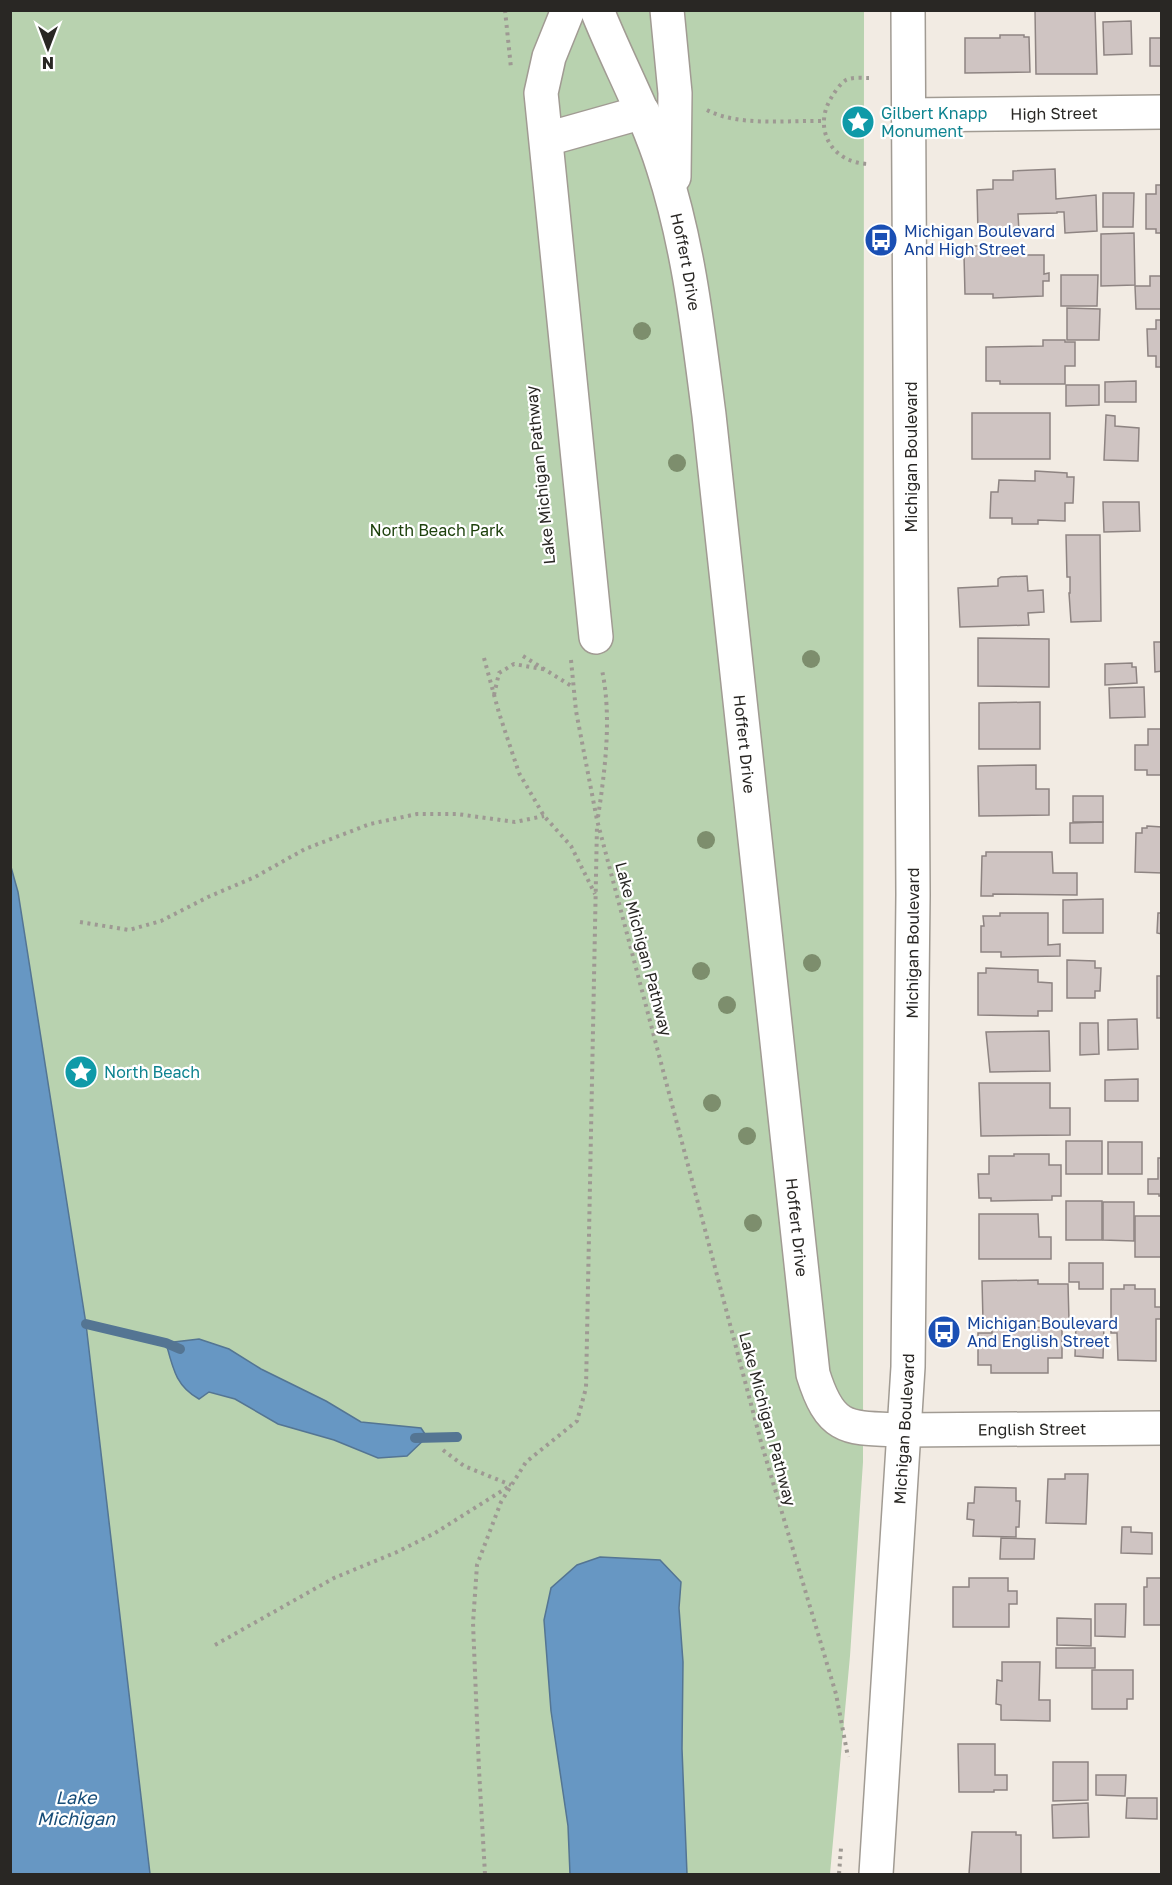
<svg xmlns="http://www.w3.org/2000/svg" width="1172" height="1885" font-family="'Golos Text',sans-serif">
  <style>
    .green { fill: #b8d2af }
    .water { fill: #6797c3; stroke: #547593; stroke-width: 1.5 }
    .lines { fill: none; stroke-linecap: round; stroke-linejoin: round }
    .stream { stroke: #547593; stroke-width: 10 }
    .building { fill: #cfc4c2; stroke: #8e8482; stroke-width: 1.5 }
    .minor-casing { stroke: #a19b93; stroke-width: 36 }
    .path { stroke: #9e9993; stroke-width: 4; stroke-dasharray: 3 4.5; stroke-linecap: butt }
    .minor { stroke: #fff; stroke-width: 33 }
    .tree { fill: #7d8e6d }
    .labels { text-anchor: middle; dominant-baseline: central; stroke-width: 4.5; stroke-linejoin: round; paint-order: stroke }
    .culture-label { font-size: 16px; fill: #0d838f; stroke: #fff; text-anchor: start }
    .street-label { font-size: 16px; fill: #292724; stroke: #fff }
    .transit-label { font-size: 16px; fill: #164399; stroke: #fff; text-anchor: start }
    .park-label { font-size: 16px; fill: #1d410c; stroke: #fff }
    .water-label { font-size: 18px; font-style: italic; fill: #174d78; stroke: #fff }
  </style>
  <rect width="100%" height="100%" fill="#f2ebe3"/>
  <path class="green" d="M10,11H864L863,1462L850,1656L830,1874H150L86,1324L18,892L11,870Z"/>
  <g class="water">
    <path d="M11,867L18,892L86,1324L150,1874H11Z"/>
    <path d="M199,1339L229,1349L261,1369L326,1401L361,1422L421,1428L427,1437L407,1456L378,1458L334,1440L278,1424L235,1399L209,1392L199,1399C176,1386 173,1369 166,1343Z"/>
    <path d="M600,1557L660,1560L681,1582L679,1608L683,1662L682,1749L687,1874H570L568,1826L551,1711L544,1620L551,1588L577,1565Z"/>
  </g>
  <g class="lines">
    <g class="stream">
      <path d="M86,1324L166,1343L180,1349"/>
      <path d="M415,1438L457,1437"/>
    </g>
  </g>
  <g class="building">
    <path d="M1035,10H1095L1097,74H1036Z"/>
    <path d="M1131,21L1132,54L1104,55L1103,22Z"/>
    <path d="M1161,30L1162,66H1150V38H1161Z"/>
    <path d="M1000,35H1024V37H1029L1030,72L965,73V38H1000Z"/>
    <path d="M1055,169L1056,199L1096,195L1097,231L1065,233L1064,212H1057V213L1018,214L1019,231L978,233L977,190L993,189V180H1013V171Z"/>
    <path d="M1156,185H1162V233H1156V229H1146V194H1156Z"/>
    <path d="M1103,193H1134L1133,227H1103Z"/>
    <path d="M1134,233L1135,285L1101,286V234Z"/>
    <path d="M974,246H984V251H1022V255H1044V274L1049,273V281H1043V296L993,298V294H965L964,255Z"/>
    <path d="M1061,275H1098L1097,306H1061Z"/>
    <path d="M1150,276H1162V309H1136L1135,286H1150Z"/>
    <path d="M1067,308L1100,309L1099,340H1067Z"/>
    <path d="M1156,320H1162V367H1156V356H1148L1147,329H1156Z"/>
    <path d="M1043,340H1065V342H1075V366H1065V384H1000V381H986V347L1043,346Z"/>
    <path d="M1136,381V402H1105V382Z"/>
    <path d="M1066,385H1099V405L1066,406Z"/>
    <rect x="972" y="413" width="78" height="46"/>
    <path d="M1106,415L1115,416V426L1139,428L1138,461L1104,460Z"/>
    <path d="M1035,471L1067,473V477H1074L1073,503H1065V521L1038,520V524H1012V518H990L991,492H998L999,480L1035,481Z"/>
    <path d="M1103,502H1139L1140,531L1104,532Z"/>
    <path d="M1066,535H1100L1101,621L1071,622L1069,593H1070V577H1067Z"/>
    <path d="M1027,576L1028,591L1043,590L1044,612L1028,613L1029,625L960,627L958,588L998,586V579L1001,577Z"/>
    <path d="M978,638L1049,639V687L978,686Z"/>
    <path d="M1154,642H1162V671L1155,672Z"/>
    <path d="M1132,663V667H1136L1137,683L1105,685V664Z"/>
    <path d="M1144,687L1145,717L1110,718L1109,688Z"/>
    <path d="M1040,702V749H979V703Z"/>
    <path d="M1148,729H1162V775H1147V770H1135V745H1148Z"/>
    <path d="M1036,765V789H1049V815L979,816L978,766Z"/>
    <rect x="1073" y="796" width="30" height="26"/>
    <path d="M1103,822V843H1070V823Z"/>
    <path d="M1147,826L1162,827V873L1135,872L1136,833H1142V828H1147Z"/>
    <path d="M986,852H1052L1053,873H1077V895L993,894V896H981L982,856H986Z"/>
    <path d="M1103,899V933H1063V900Z"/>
    <path d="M1000,913H1048V945L1060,944V956L1001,957V952H981V926H984L983,916H1000Z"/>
    <path d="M1158,913H1162V934L1157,933Z"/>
    <path d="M1067,960L1095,961V968H1101L1100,991H1095V998H1067Z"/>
    <path d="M986,968L1038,970V982L1052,983V1011H1038V1016L978,1015V973H986Z"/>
    <rect x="1157" y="976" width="5" height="42"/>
    <path d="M1137,1019L1138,1049L1108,1050V1020Z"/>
    <path d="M1080,1023H1098L1099,1054L1080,1055Z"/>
    <path d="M1049,1031L1050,1071L990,1072L986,1032Z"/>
    <path d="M1138,1079V1101H1105V1080Z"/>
    <path d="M979,1083H1050V1108H1070V1135L981,1136Z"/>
    <rect x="1066" y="1141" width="36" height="33"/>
    <rect x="1108" y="1142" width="34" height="32"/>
    <path d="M1014,1154H1049V1165H1061V1196H1052V1200L991,1201V1198H979L978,1174H989V1156H1014Z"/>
    <path d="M1158,1158H1162V1196H1159V1194H1148V1179H1158Z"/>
    <rect x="1066" y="1201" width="36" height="39"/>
    <path d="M1103,1202H1134V1241L1103,1240Z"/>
    <path d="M979,1214H1038L1039,1237H1051V1259H979Z"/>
    <rect x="1135" y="1216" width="27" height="41"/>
    <path d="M1069,1263H1103V1289H1079V1282H1069Z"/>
    <path d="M1038,1280V1284H1068L1069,1321H983L982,1281Z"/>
    <path d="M1124,1285H1135V1289H1155V1307H1161V1319H1156V1361L1118,1360L1117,1333H1111V1289H1124Z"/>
    <path d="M1076,1322L1104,1323L1103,1358L1075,1356Z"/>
    <path d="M992,1326L1062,1328V1358H1048V1373H991V1365H978V1333H992Z"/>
    <path d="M1065,1474H1088L1086,1524L1046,1523L1048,1479H1065Z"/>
    <path d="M975,1487L1016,1488V1501H1020L1019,1527H1016V1537L973,1536L974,1520L967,1519L968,1503H974Z"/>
    <path d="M1122,1527H1131V1532L1152,1533V1554L1121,1553Z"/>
    <path d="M1001,1538L1035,1539L1034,1559H1000Z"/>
    <path d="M969,1578H1008V1591H1017V1604H1009V1627H953V1587H969Z"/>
    <path d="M1147,1578H1162V1625H1144V1587H1147Z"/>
    <path d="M1095,1604H1126L1125,1637L1095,1636Z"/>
    <path d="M1057,1618L1091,1619V1646L1057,1645Z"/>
    <rect x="1056" y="1648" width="39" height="20"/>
    <path d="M1002,1662H1040L1039,1700H1050V1721L1001,1720V1705L996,1704L997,1680L1002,1681Z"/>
    <path d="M1092,1670H1133V1699H1127V1709H1092Z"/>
    <path d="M958,1744H995V1775H1007V1790H994V1792H959Z"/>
    <path d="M1053,1762H1088V1800L1053,1801Z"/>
    <path d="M1096,1775H1126L1125,1796L1096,1795Z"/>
    <path d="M1127,1798H1157V1819L1126,1818Z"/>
    <path d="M1088,1803L1089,1837L1053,1838L1052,1805Z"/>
    <path d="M972,1832H1016V1835H1021V1874H969Z"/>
  </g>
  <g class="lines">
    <g class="minor-casing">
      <g id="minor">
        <path d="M568,10L549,57L541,93L596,637"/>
        <path id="s1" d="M597,10C618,63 646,113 663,167C689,247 698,331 709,415L813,1374C831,1432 848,1428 903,1430L1162,1428"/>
        <path d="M667,10L675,93L674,177"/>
        <path id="s2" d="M908,115L1162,112"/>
        <path d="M547,139L643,112"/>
        <path id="s3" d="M876,1874L908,1367L913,895L908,10"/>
      </g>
    </g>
    <g class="path">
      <path d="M505,10L511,68"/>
      <path d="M869,78C862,78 852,77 846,80C841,83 836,90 833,95C811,127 831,164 870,164"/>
      <path d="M707,110C739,127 789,120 825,121"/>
      <path d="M523,656L573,687"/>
      <path d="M484,658L499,713L519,773L544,816L571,846L595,894"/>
      <path d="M571,660L576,711L597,820L761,1442L836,1694L848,1757"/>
      <path d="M494,695L499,673L514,664L548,670"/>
      <path d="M598,817C605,770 612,717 602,670"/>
      <path d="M80,922L129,930L161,921L208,897L255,877L305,849L370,824L417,814H457L515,822L544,816"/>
      <path d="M443,1450L464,1466L511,1485"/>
      <path d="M215,1645L334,1578L397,1552L435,1533L508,1487"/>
      <path d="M485,1874L479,1770L473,1623L477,1565L501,1502L526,1462L577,1421L586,1388L597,825"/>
      <path d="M839,1874L841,1848"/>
    </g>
    <use href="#minor" class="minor"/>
  </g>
  <g class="tree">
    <circle cx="642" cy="331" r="9"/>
    <circle cx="677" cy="463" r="9"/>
    <circle cx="811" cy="659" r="9"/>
    <circle cx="706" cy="840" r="9"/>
    <circle cx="812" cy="963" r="9"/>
    <circle cx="701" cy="971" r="9"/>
    <circle cx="727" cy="1005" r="9"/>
    <circle cx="712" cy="1103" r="9"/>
    <circle cx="747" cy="1136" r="9"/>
    <circle cx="753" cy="1223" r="9"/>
  </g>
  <defs>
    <g id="sight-disc" transform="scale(1.725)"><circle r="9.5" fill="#0f9aa8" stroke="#fff"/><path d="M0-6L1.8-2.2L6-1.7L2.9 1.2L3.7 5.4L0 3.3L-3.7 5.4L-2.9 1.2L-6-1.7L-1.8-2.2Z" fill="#fff"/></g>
    <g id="bus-disc" transform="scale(1.725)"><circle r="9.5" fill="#1a4fb4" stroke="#fff"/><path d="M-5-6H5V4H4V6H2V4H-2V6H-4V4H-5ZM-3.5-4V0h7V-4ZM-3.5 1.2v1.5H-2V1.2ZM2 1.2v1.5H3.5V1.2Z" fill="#fff"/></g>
  </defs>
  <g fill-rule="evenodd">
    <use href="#sight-disc" x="858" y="122"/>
    <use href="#bus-disc" x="881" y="240"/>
    <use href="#sight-disc" x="81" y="1072"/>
    <use href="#bus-disc" x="944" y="1332"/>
  </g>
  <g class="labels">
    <g class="culture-label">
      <text x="881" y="113">Gilbert Knapp<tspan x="881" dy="18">Monument</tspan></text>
      <text x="104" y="1072">North Beach</text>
    </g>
    <g class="street-label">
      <text stroke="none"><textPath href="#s2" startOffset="146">High Street</textPath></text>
      <text stroke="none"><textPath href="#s1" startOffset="268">Hoffert Drive</textPath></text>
      <text transform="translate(911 457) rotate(-90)">Michigan Boulevard</text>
      <text transform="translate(540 475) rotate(-96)">Lake Michigan Pathway</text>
      <text stroke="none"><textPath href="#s1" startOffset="754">Hoffert Drive</textPath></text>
      <text stroke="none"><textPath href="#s3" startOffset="932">Michigan Boulevard</textPath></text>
      <text transform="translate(644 949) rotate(75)">Lake Michigan Pathway</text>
      <text stroke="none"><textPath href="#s1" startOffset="1240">Hoffert Drive</textPath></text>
      <text transform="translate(768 1419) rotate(75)">Lake Michigan Pathway</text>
      <text stroke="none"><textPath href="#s3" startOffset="446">Michigan Boulevard</textPath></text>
      <text stroke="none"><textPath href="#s1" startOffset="1636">English Street</textPath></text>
    </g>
    <g class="transit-label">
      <text x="904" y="231">Michigan Boulevard<tspan x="904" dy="18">And High Street</tspan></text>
      <text x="967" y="1323">Michigan Boulevard<tspan x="967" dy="18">And English Street</tspan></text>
    </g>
    <g class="park-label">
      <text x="437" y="530">North Beach Park</text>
    </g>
    <g class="water-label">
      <text x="76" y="1797">Lake<tspan x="76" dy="21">Michigan</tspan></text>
    </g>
  </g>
  <rect width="1172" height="1885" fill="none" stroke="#292724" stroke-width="24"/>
  <g transform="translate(48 48) rotate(180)" stroke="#ffffff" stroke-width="4.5" paint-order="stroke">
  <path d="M0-4.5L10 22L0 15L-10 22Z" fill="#292724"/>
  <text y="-9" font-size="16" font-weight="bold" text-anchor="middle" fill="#292724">N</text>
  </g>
</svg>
